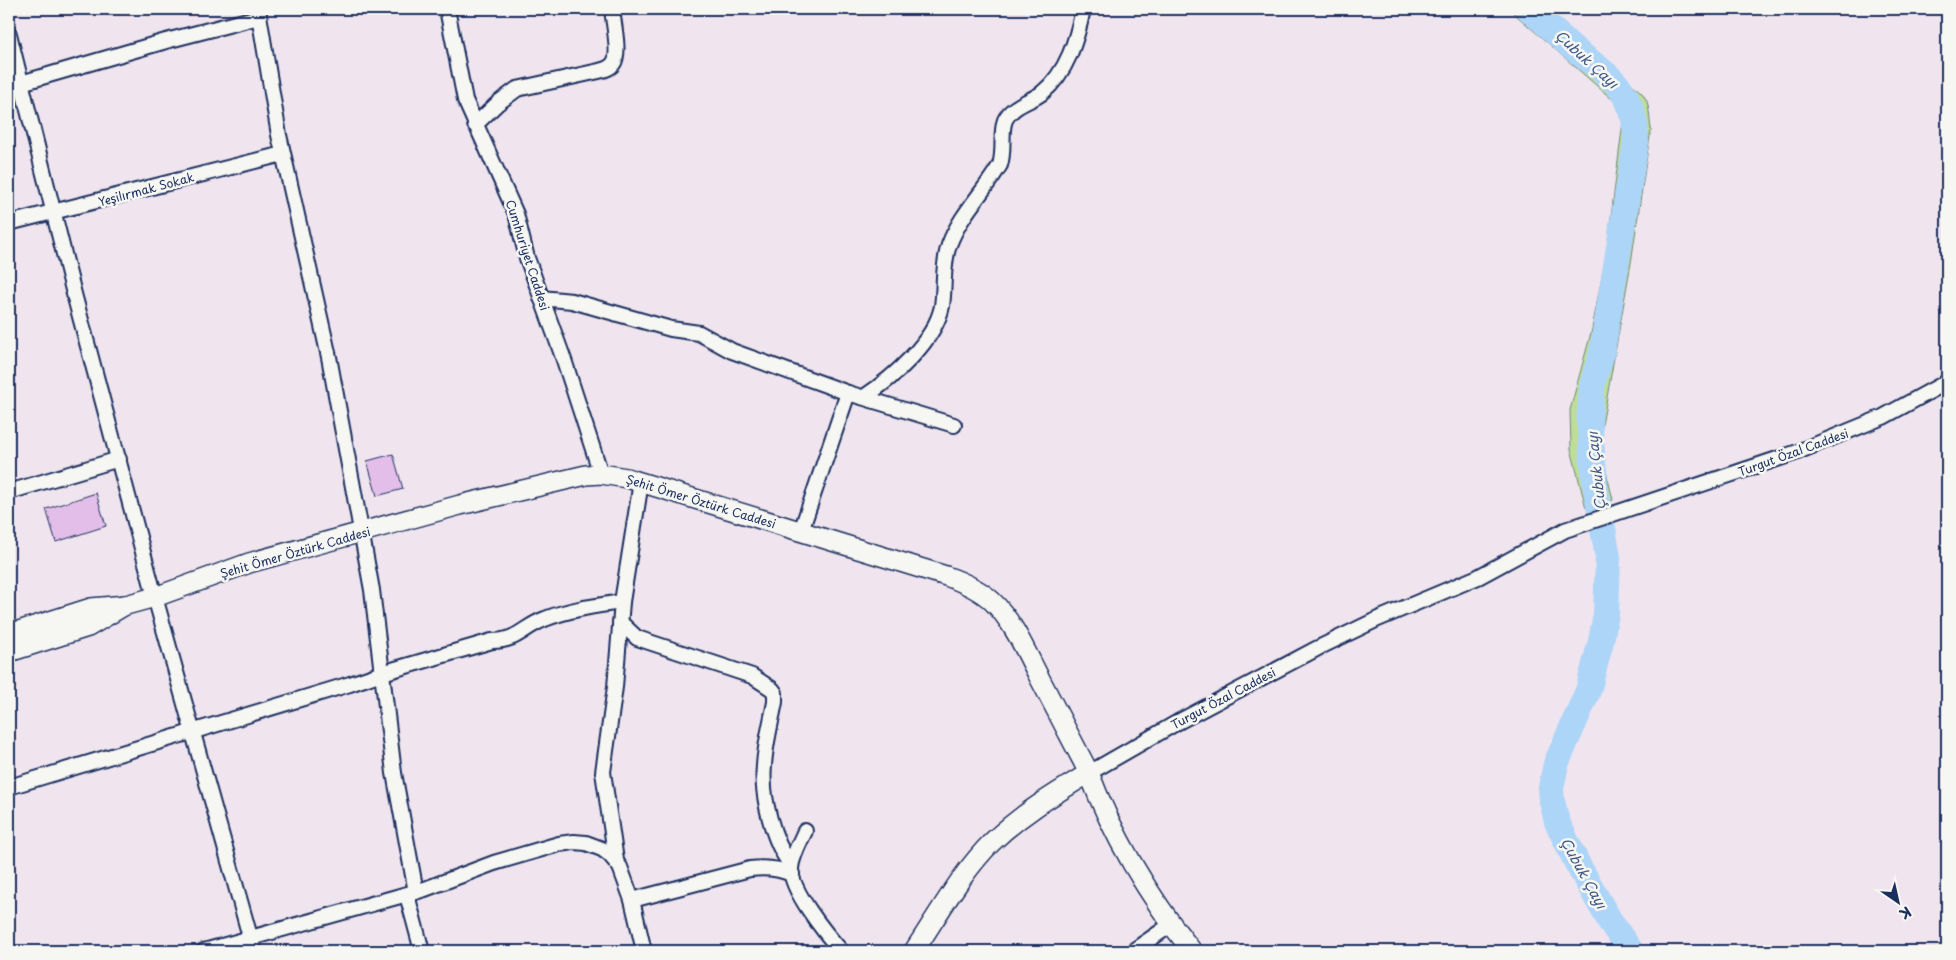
<svg xmlns="http://www.w3.org/2000/svg" width="1956" height="960" font-family="'Playpen Sans',sans-serif">
  <style>
    .green { fill: #bede97; stroke: #6c867a }
    .lines { fill: none; stroke-linecap: round; stroke-linejoin: round }
    .river { stroke: #add5f8; stroke-width: 26 }
    .building { fill: #e2bee9; stroke: #1b2f5e }
    .street-casing { stroke: #1b2f5e; stroke-width: 18 }
    .secondary-casing { stroke: #1b2f5e; stroke-width: 22 }
    .street { stroke: #f6f6f2; stroke-width: 14 }
    .secondary { stroke: #f6f6f2; stroke-width: 19 }
    .labels { text-anchor: middle; dominant-baseline: central; stroke-width: 5; stroke-linejoin: round; paint-order: stroke }
    .street-label { font-size: 12px; fill: #1b2f5e; stroke: #f6f6f2 }
    .water-label { font-size: 14px; font-style: italic; fill: #405884; stroke: #f6f6f2 }
  </style>
  <rect width="100%" height="100%" fill="#f0e5ef"/>
  <filter id="ink" filterUnits="userSpaceOnUse"><feTurbulence type="fractalNoise" baseFrequency=".02" numOctaves="2"/><feDisplacementMap in="SourceGraphic" scale="10" xChannelSelector="R" yChannelSelector="G"/><feConvolveMatrix kernelMatrix="1 2 1 2 8 2 1 2 1" color-interpolation-filters="sRGB"/></filter>
  <g filter="url(#ink)">
    <path class="green" d="M1509,9H1545L1575,39L1610,64L1642,93L1647,101L1649,111L1651,130L1647,155L1631,263L1601,431L1602,454L1613,500L1586,508L1571,449L1570,410L1592,329L1607,249L1623,121L1621,110L1613,100Z"/>
    <g class="lines">
      <path class="river" d="M1529,9C1544,22 1558,35 1573,48C1610,78 1636,89 1636,142L1602,352L1592,386L1589,420L1595,484L1608,557L1606,614L1601,641L1588,691L1556,764L1551,788L1552,801L1557,822L1578,865L1611,923L1631,951"/>
    </g>
    <g class="building">
      <path d="M393,454L403,489L377,496L367,461Z"/>
      <path d="M96,493L106,526L56,542L46,509Z"/>
    </g>
    <g class="lines">
      <g class="street-casing">
        <g id="street">
          <path d="M258,9L279,135L329,357L372,590L394,773L416,892"/>
          <path d="M447,9L465,100L516,214L527,258L564,360L601,474"/>
          <path d="M9,34L74,294L155,597L254,951"/>
          <path d="M21,83L166,41L259,17"/>
          <path d="M475,125L498,103L517,89L599,71C604,70 610,68 613,64C621,55 613,21 612,9"/>
          <path d="M9,223L283,154"/>
          <path d="M541,298L572,301L671,329L699,333L732,351L848,393L954,425"/>
          <path d="M864,397C893,378 935,341 942,306C945,286 942,265 949,245C960,215 984,192 1000,165C1005,149 1000,133 1005,120C1012,105 1030,102 1042,93C1067,73 1077,39 1083,9"/>
          <path d="M9,492L119,459"/>
          <path d="M801,531L848,393"/>
          <path d="M620,622L637,638L752,676L772,689L775,693V702C771,723 765,745 764,766C761,796 773,842 791,865"/>
          <path d="M1089,773L1178,722L1318,648L1378,619L1478,577L1565,530L1795,453L1883,417L1947,382"/>
          <path d="M9,787L350,684L382,673L492,641C518,641 523,627 545,619C570,609 596,606 622,602"/>
          <path d="M805,831C800,842 792,856 791,868C790,890 826,934 841,951"/>
          <path d="M616,860L603,772L615,687L622,602L641,482"/>
          <path d="M407,895L422,951"/>
          <path d="M632,900L750,869C765,867 778,868 792,874"/>
          <path d="M204,951L425,889L494,863L559,844L574,842L586,843L602,849L610,855L620,867L632,900L644,951"/>
          <path d="M1133,951L1172,924"/>
        </g>
      </g>
      <g class="secondary-casing">
        <g id="secondary">
          <path d="M9,634L91,608L126,605L155,597L249,563L460,505L586,475L601,474L627,478L946,576C963,582 979,589 992,601C1013,621 1025,650 1038,675C1055,708 1072,740 1089,773C1113,836 1150,898 1192,951"/>
          <path d="M9,652L88,627L125,605"/>
          <path d="M914,951C938,915 961,873 992,842C1021,814 1055,794 1089,773"/>
        </g>
      </g>
      <use href="#street" class="street"/>
      <use href="#secondary" class="secondary"/>
    </g>
  </g>
  <g class="labels">
    <g class="street-label">
      <text transform="translate(146 189) rotate(-15)">Yeşilırmak Sokak</text>
      <text transform="translate(528 255) rotate(72)">Cumhuriyet Caddesi</text>
      <text transform="translate(1793 452) rotate(-20)">Turgut Özal Caddesi</text>
      <text transform="translate(701 501) rotate(17)">Şehit Ömer Öztürk Caddesi</text>
      <text transform="translate(295 552) rotate(-16)">Şehit Ömer Öztürk Caddesi</text>
      <text transform="translate(1223 698) rotate(-28)">Turgut Özal Caddesi</text>
    </g>
    <g class="water-label">
      <text transform="translate(1587 59) rotate(42)">Çubuk Çayı</text>
      <text transform="translate(1596 471) rotate(-96)">Çubuk Çayı</text>
      <text transform="translate(1584 873) rotate(61)">Çubuk Çayı</text>
    </g>
  </g>
  <rect width="1956" height="960" fill="none" stroke="#f6f6f2" stroke-width="30"/>
  <rect x="15" y="15" width="1926" height="930" fill="none" stroke="#1b2f5e" stroke-width="2" filter="url(#ink)"/>
  <g transform="translate(1898 902) rotate(146)" stroke="#f6f6f2" stroke-width="4" paint-order="stroke">
  <path d="M0-4L9 19L0 12L-9 19Z" fill="#1b2f5e"/>
  <text y="-8" font-size="14" font-weight="bold" text-anchor="middle" fill="#1b2f5e">K</text>
  </g>
</svg>
